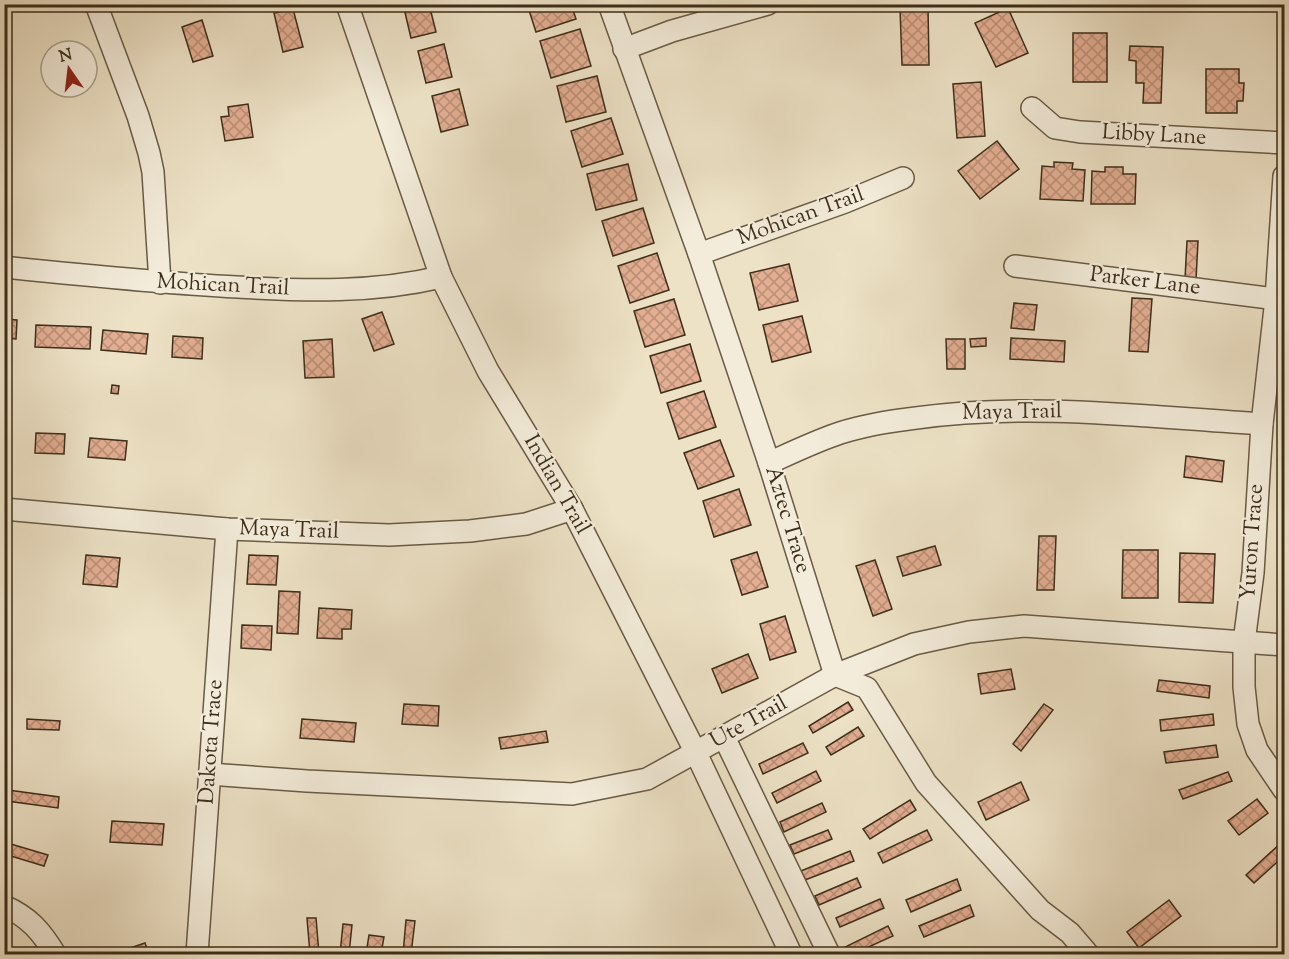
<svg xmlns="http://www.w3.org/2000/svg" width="1289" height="959" font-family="'Sorts Mill Goudy',serif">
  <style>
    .building { fill: url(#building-cross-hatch); stroke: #3d2e1a; stroke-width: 1.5 }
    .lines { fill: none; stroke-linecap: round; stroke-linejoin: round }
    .minor-casing { stroke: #695b45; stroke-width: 24 }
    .minor { stroke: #f3ecda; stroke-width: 21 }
    .labels { text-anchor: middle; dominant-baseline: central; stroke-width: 4.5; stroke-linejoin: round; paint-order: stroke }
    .street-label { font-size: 22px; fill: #3d2e1a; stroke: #f3ecda }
  </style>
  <defs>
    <pattern id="building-cross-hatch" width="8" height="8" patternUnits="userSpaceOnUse" patternTransform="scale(1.5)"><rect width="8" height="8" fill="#e3ae92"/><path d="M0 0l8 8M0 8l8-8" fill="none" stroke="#b98e76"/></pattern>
  </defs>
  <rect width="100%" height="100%" fill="#ede2c6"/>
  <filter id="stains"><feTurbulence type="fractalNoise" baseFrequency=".00333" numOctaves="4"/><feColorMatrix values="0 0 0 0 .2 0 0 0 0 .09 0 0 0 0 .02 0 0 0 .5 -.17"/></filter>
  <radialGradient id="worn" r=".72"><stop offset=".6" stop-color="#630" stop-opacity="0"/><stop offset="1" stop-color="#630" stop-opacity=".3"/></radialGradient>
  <g class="building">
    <path d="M403,4H429L436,32L411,38Z"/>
    <path d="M527,4H571L576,19L536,32Z"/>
    <path d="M928,7L929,65H902L900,8Z"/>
    <path d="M1008,8L1028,53L996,67L975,23Z"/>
    <path d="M293,9L303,47L283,52L274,13Z"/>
    <path d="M202,20L213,56L193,62L182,27Z"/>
    <path d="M580,29L591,66L551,78L540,41Z"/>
    <rect x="1073" y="33" width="34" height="49"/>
    <path d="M444,44L452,77L426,83L418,51Z"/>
    <path d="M1130,46L1163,47L1161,103H1143L1144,83H1136V61L1129,60Z"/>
    <path d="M1206,69H1239V83H1244L1243,101H1237V113H1206Z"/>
    <path d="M597,76L606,112L566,122L557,86Z"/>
    <path d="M981,82L985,136L957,138L953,84Z"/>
    <path d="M459,89L468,125L441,132L432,96Z"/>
    <path d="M248,104L253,137L225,141L221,117L229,116L228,107Z"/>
    <path d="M611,118L623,154L582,167L571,131Z"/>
    <path d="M997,141L1019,169L980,199L958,171Z"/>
    <path d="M1054,162L1073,163L1072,169L1085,170L1083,201L1040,199L1042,166L1054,167Z"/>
    <path d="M628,164L637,200L596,210L587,174Z"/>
    <path d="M1105,167H1123V174H1136L1135,204H1091L1092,171L1105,172Z"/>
    <path d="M643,208L654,243L613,256L602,221Z"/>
    <path d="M1187,241H1198L1196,280L1185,279Z"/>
    <path d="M657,253L669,290L630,303L618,266Z"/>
    <path d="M789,264L798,301L759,310L750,273Z"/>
    <path d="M1132,298L1152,299L1148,352L1129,351Z"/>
    <path d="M674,299L685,335L645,347L634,311Z"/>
    <path d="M1014,303L1037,305L1034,330L1011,328Z"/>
    <path d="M382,312L394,344L374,351L362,319Z"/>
    <path d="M802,316L811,352L772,362L763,325Z"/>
    <path d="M4,319L17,320L16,339L4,338Z"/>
    <path d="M36,325L91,327L90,349L35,347Z"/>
    <path d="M103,330L148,334L146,354L101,350Z"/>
    <path d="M173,336L203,338L202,359L172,357Z"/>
    <path d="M986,338V346L971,347L970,339Z"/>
    <path d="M1011,338L1065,341L1064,362L1010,359Z"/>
    <path d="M332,339L334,377L305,378L303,341Z"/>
    <path d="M946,339H965V369H947Z"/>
    <path d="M690,344L701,381L661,393L650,356Z"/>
    <path d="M112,385L119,386L118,394L111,393Z"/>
    <path d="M704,391L716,427L679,439L667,403Z"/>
    <path d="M36,433L65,434L64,454L35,453Z"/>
    <path d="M90,438L127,441L125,460L88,457Z"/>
    <path d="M720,440L734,476L698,489L684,453Z"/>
    <path d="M1186,456L1224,461L1222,482L1184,477Z"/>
    <path d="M739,489L751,525L714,537L703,501Z"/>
    <path d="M1039,536H1056L1054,590H1037Z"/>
    <path d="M935,546L941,565L903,576L897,557Z"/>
    <path d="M1123,550H1158V598H1122Z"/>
    <path d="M757,552L768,587L742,595L731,560Z"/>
    <path d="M1180,553L1215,554L1213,603L1179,602Z"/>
    <path d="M86,555L120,558L117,587L83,584Z"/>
    <path d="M249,555L278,556L276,585L247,584Z"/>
    <path d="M875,560L892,609L873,616L856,566Z"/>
    <path d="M1282,577L1284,578V620H1280Z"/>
    <path d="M279,591L300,592L298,634L277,633Z"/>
    <path d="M319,608L352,610L351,629H342V639L317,638Z"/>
    <path d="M785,616L796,652L770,660L760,624Z"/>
    <path d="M242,625L272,626L271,650L241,648Z"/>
    <path d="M748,654L758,678L722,693L712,669Z"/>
    <path d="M1011,669L1015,689L981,694L978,674Z"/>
    <path d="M1159,680L1210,686L1209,698L1157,691Z"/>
    <path d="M1284,683V725H1281Z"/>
    <path d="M848,702L853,710L813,733L809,726Z"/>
    <path d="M404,704L439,706L438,726L402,724Z"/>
    <path d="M1044,704L1053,710L1021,751L1013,744Z"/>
    <path d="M1213,714L1214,725L1161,731L1160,720Z"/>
    <path d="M27,719L60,721L59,730L27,729Z"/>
    <path d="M302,719L356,723L354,742L300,738Z"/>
    <path d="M858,727L864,736L831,755L826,747Z"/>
    <path d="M546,731L548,742L501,749L499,738Z"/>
    <path d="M803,743L808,753L763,774L759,764Z"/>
    <path d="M1216,745L1218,757L1166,763L1164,752Z"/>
    <path d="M816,771L821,781L777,803L772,793Z"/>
    <path d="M1228,772L1232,781L1183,799L1179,790Z"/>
    <path d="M1021,782L1029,800L986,820L978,802Z"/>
    <path d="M8,790L59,797L58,808L7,801Z"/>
    <path d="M1257,799L1268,813L1239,835L1228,821Z"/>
    <path d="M910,800L916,810L870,839L863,829Z"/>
    <path d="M822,803L826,812L784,832L780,822Z"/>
    <path d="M112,821L164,824L162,845L110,842Z"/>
    <path d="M828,830L832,839L794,854L790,845Z"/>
    <path d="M927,830L932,840L883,863L878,853Z"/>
    <path d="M1284,840V856L1254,883L1246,875Z"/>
    <path d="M4,842L48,855L44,866L4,854Z"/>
    <path d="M850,851L854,861L805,880L801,871Z"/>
    <path d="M857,878L861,887L819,905L815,896Z"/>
    <path d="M957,879L961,890L911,912L906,900Z"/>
    <path d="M880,899L884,908L840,927L836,918Z"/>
    <path d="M1169,900L1181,916L1139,948L1127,932Z"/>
    <path d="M970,905L974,916L924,937L919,926Z"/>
    <path d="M307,918H316L319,954H310Z"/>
    <path d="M406,920L415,921L411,954H403Z"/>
    <path d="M343,924L352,925L349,954H340Z"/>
    <path d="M888,926L893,936L853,954H843L841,949Z"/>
    <path d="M369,935L384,937L381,954H366Z"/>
    <path d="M145,943L149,954H116L115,953Z"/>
  </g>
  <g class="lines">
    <g class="minor-casing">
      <g id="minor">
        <path d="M96,4L138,116L149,153L153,172L160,283"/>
        <path d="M347,4L441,277L488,371L572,509L696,753L791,954"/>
        <path d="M609,4L699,254L769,463L835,675L867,688L926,783L1040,910L1070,933L1088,954"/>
        <path d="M624,49L672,31L768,4"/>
        <path d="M1032,108L1055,128L1080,132L1284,143"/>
        <path d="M1284,176L1276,299L1262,424L1253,573L1244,642V687L1248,724L1257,750L1284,790"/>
        <path d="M699,254L845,202L903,178"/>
        <path d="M1015,266L1276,299"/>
        <path d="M4,267C82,275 159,283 237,287C305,291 374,293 441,277"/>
        <path d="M769,463C793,452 816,441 840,433C865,425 891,421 916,418C1030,402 1147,417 1262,424"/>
        <path d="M4,509L227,529L389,535L470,531L526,524L572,509"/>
        <path d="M724,737L829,954"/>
        <path d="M209,774L307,781L572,794L647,779L835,675L914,644L969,632L1024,626L1284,645"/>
        <path d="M4,906C29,917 41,931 55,954"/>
        <path d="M197,954L227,529"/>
      </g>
    </g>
    <use href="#minor" class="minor"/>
  </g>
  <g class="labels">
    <g class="street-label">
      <text transform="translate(1154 136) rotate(3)">Libby Lane</text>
      <text transform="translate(801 217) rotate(-20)">Mohican Trail</text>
      <text transform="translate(1145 282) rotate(7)">Parker Lane</text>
      <text transform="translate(223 286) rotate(3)">Mohican Trail</text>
      <text transform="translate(1012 413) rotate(-1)">Maya Trail</text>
      <text transform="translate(556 485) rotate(60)">Indian Trail</text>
      <text transform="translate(787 520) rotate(73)">Aztec Trace</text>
      <text transform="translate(289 531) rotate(2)">Maya Trail</text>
      <text transform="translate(1253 542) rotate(-86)">Yuron Trace</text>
      <text transform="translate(749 723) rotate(-29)">Ute Trail</text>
      <text transform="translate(212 742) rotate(-86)">Dakota Trace</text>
    </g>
  </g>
  <rect width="1289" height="959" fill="none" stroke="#ede2c6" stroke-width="24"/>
  <rect x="6" y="6" width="1277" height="947" fill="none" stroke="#3d2e1a" stroke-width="3"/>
  <rect x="12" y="12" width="1265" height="935" fill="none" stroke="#3d2e1a" stroke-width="1.5"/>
  <g transform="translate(69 69) rotate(346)"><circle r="28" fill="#f3ecda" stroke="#aaa08d" stroke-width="1.5"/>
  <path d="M0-4.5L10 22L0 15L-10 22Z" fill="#8f2418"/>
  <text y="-9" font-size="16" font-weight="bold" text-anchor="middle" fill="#3d2e1a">N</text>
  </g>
  <rect width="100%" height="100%" filter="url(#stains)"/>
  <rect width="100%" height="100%" fill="url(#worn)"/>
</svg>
